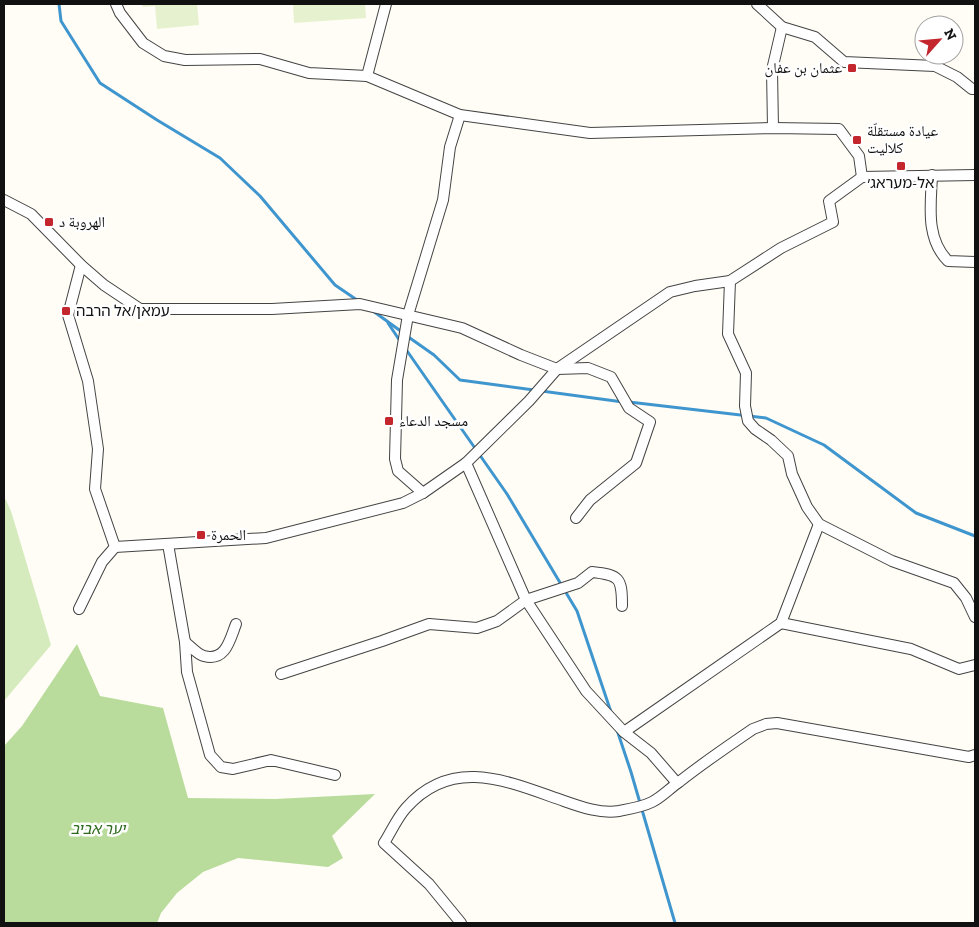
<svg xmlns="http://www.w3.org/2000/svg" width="979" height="927" font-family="'Zilla Slab','Noto Naskh Arabic','Noto Sans Hebrew',serif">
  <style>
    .green { fill: #d5ebbd }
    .forest { fill: #b9dc9c }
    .pitch { fill: #e6f2cf }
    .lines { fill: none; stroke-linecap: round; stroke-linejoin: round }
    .stream { stroke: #3f96cf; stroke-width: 3 }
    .minor-casing { stroke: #444; stroke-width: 12 }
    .minor { stroke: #fff; stroke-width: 10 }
    .poi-dot { fill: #c4262e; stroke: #fff; stroke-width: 2 }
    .labels { text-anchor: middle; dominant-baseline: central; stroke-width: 5; stroke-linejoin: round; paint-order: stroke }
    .poi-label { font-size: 15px; fill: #111; stroke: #fff; text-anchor: start }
    .park-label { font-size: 15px; font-style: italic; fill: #2f6b1f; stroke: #fff }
  </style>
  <rect width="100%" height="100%" fill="#fffdf5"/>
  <path class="green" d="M4,496L11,511L51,645L4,701Z"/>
  <path class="forest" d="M77,644L100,696L163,708L188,798L275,799L375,794L332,836L343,858L328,867L238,858L203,872L177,893L161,913L157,923H4V746L22,726Z"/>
  <g class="pitch">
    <path d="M142,4H197L199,25L157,29L155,6L143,7Z"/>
    <path d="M293,4H365L366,18L294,23Z"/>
  </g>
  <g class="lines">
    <g class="stream">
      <path d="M59,4L61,21L100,83L157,120L220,158L260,196L335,285L357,300"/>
      <path d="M373,311L402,332"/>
      <path d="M388,323L400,341"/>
      <path d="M407,336L434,355L460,380L623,402"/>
      <path d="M405,348L507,494L577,611L611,712"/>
      <path d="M629,402L766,418L824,445L916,513L975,536"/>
      <path d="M617,730L631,772L675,923"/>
    </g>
    <g class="minor-casing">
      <g id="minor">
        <path d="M116,4L120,13L143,43L164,56L185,60L260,59L309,73L367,76L460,115L590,133L773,128L839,129L859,156L862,177"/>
        <path d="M757,4L782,27L815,37L844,62L935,66L957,77L972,89H975"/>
        <path d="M367,76L386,4"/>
        <path d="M773,128L772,70L782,27"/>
        <path d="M932,175C931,204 925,238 948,261L975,262"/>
        <path d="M4,200L31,214L81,265L104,285L140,309H272L360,304L462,328L521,355L557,369L588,368L611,377L629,408L650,422L636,463L590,500L576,518"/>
        <path d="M730,281L728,334L746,373L745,406L748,421L755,429L771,440L788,456L792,474L807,507L819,524L892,561L954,583L966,598L975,617"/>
        <path d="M466,463L526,600L586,691L624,732L651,753L677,783"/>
        <path d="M423,493L398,471L395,459L397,380L408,315L443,200L450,147L460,115"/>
        <path d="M168,544L185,642L187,672L210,755L221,767L233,769L271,760L335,775"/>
        <path d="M115,547L266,538L403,503L423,493L466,463L529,401L557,369L670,292L695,286L730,281L781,248L833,222L829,201L862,177L975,175"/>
        <path d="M79,609L102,562L115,547L95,489L98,449L88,381L68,315L81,265"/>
        <path d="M781,623L911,649L959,669L975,665"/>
        <path d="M185,642C190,646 198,655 204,656C226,662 230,639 236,624"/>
        <path d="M281,674L382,641L429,624L477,628L497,621L526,600L578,583L592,572C620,575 622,578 622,606"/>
        <path d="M624,732L781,623L819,524"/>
        <path d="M461,923L429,884L384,843C391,832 397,818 406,808C453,755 509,782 564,801C581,807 601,814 619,811C629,809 642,807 652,802C662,797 669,789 679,782C703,763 728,746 753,729L766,724L777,723L969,757L975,755"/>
      </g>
    </g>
    <use href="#minor" class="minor"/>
  </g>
  <g class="poi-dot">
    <rect x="847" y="63" width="10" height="10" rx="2.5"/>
    <rect x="852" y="135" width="10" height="10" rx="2.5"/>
    <rect x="896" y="161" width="10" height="10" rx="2.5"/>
    <rect x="44" y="217" width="10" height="10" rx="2.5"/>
    <rect x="61" y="306" width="10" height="10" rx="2.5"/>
    <rect x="384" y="416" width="10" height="10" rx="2.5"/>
    <rect x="196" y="530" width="10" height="10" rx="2.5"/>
  </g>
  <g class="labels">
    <g class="poi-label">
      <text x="842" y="68" text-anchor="end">عثمان بن عفان</text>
      <text x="867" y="131">عيادة مستقلّة<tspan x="867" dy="17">كلاليت</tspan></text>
      <text x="901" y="183" text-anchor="middle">אל-מעראג׳</text>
      <text x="59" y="222">الهروبة د</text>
      <text x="76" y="311">עמאן/אל הרבה</text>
      <text x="399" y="421">مسجد الدعاء</text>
      <text x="211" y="535">الحمرة</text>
    </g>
    <g class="park-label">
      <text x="98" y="829">יער אביב</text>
    </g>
  </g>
  <rect width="979" height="927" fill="none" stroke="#111111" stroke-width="10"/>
  <g transform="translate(939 40) rotate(63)"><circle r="24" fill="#ffffff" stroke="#a0a0a0"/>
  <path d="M0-4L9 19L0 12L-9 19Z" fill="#c4262e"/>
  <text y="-8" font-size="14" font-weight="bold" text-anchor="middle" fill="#111111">N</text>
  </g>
</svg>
